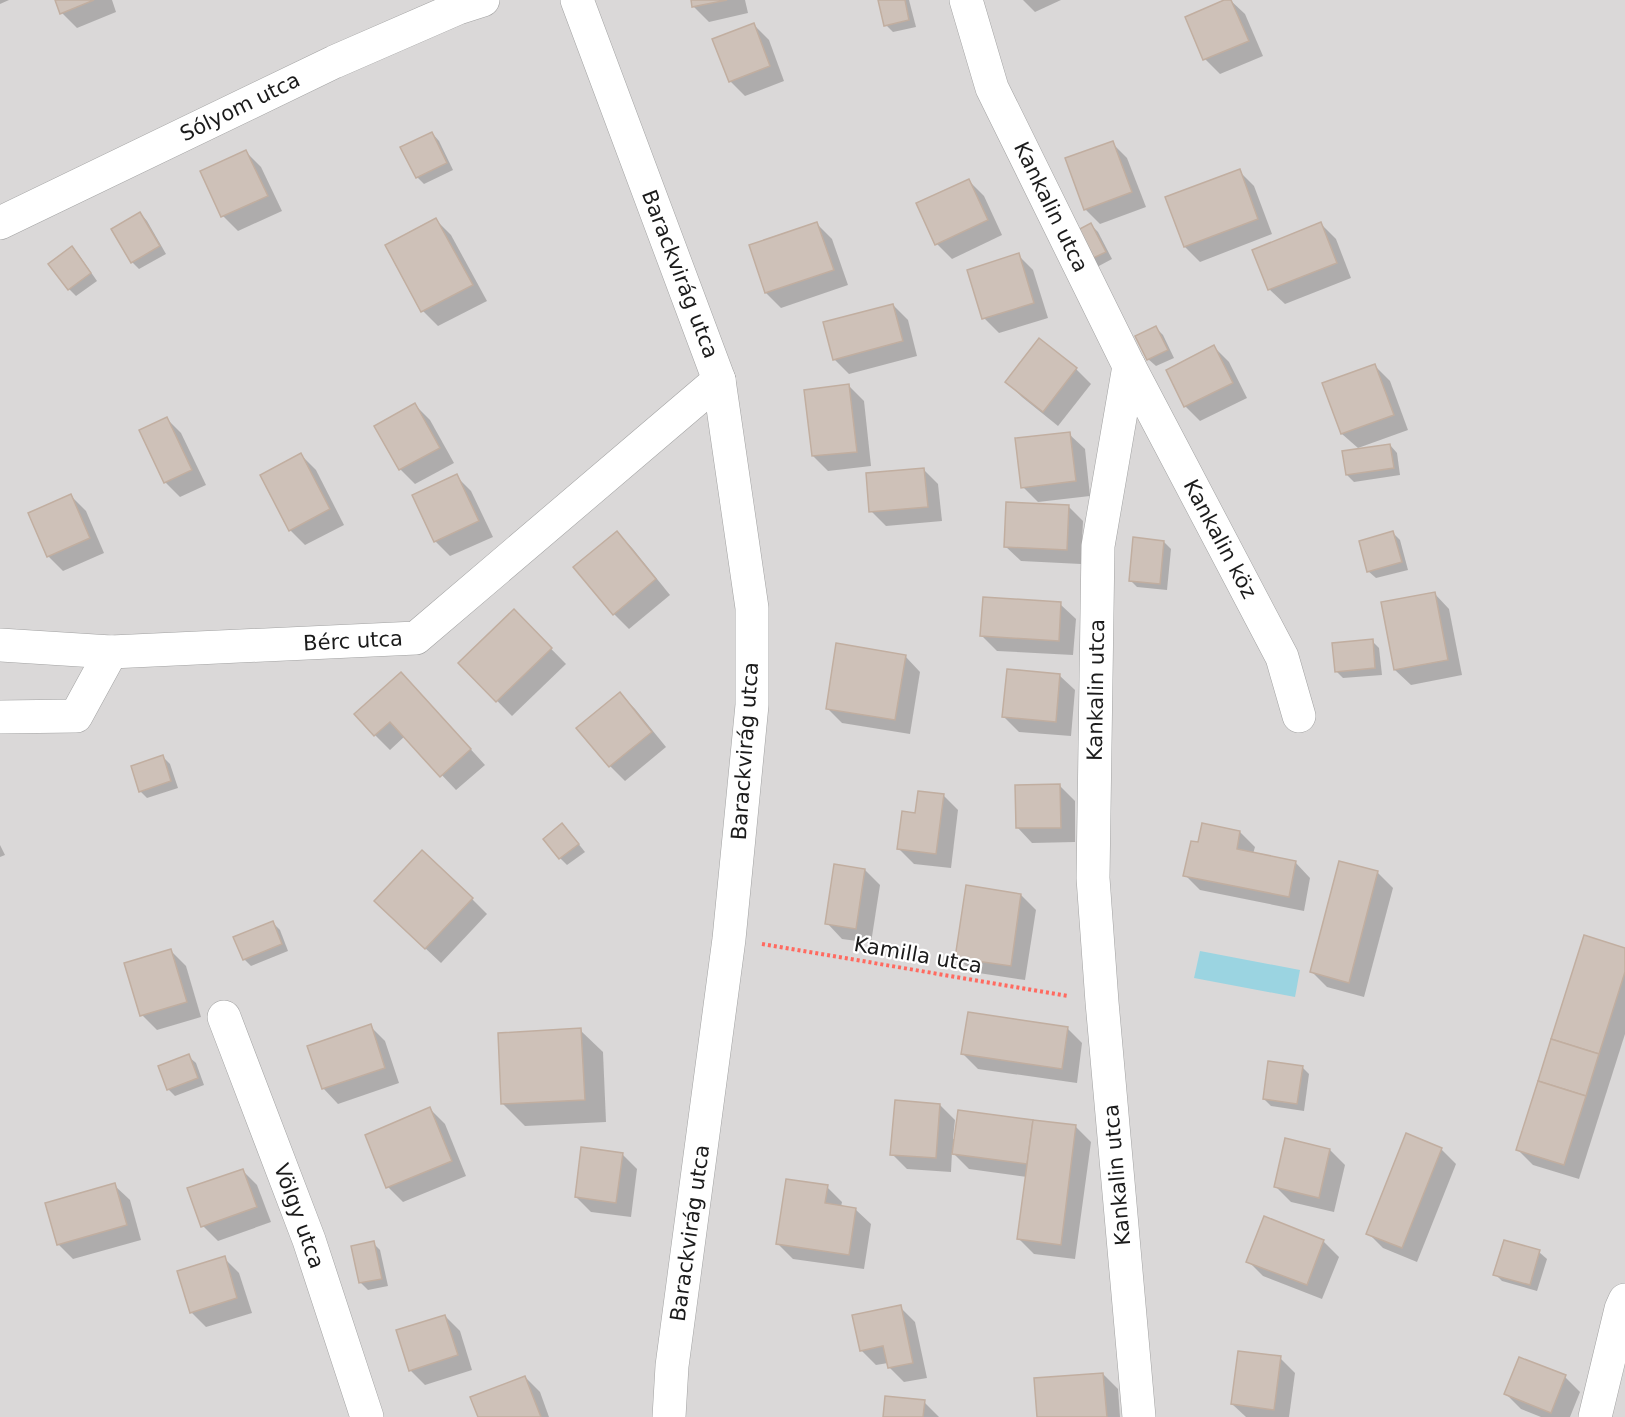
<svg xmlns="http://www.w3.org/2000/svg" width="1625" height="1417" font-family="'DejaVu Sans',sans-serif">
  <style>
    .residential { fill: #dad8d8 }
    .water { fill: #9bd4e1 }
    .shadow { fill: #0003 }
    .building { fill: #cec1b8; stroke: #c1aea0; stroke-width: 1.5 }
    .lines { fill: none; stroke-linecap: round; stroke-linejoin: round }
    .minor-casing { stroke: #a2a2a2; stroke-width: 34 }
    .path { stroke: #ff6a60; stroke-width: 4; stroke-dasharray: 3 3; stroke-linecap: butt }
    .minor { stroke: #fff; stroke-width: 33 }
    .labels { text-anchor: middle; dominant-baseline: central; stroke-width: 4.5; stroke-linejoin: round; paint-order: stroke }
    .street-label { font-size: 21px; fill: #1b1b1b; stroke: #fff }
  </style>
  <rect width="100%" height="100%" fill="#eee9df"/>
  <rect class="residential" x="0" y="0" width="1625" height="1417"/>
  <path class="water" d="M1200,951L1300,970L1295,997L1194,978Z"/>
  <g class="shadow">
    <path d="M0,0H9L0,4Z"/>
    <path d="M57,0H112L116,12L77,28L62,13Z"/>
    <path d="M692,0H745L748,13L709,22L694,7Z"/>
    <path d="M879,0H909L916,27L893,32L886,25Z"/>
    <path d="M1023,0H1061L1035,12Z"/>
    <path d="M1228,0H1230L1245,14L1263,56L1220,74L1205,59Z"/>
    <path d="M754,25L769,40L784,81L745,96L730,81Z"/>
    <path d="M432,133L439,141L453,170L424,184L417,177Z"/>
    <path d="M1112,143L1127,158L1146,207L1100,224L1085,209Z"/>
    <path d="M246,152L261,167L282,211L238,231L223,216Z"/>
    <path d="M1239,171L1254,186L1272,234L1200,262L1185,247Z"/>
    <path d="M969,181L984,196L1002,235L952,259L937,244Z"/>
    <path d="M140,213L147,221L166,254L139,269L132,262Z"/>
    <path d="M436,220L451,235L487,301L438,326L423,311L388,246Z"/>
    <path d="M817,224L832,239L848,285L781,308L766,293Z"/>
    <path d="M1321,224L1336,239L1351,278L1285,304L1269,289Z"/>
    <path d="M1091,225L1098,232L1112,259L1097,267L1090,260Z"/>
    <path d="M72,248L79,255L97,281L76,296L69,289Z"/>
    <path d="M1018,255L1033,270L1048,318L999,333L984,318Z"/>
    <path d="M893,305L908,320L917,356L849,374L834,359Z"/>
    <path d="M1156,328L1163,335L1174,358L1156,366L1148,359Z"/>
    <path d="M1214,347L1229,362L1247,398L1200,421L1185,406Z"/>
    <path d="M1375,366L1390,381L1408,430L1358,448L1342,434L1324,384Z"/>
    <path d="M1076,369L1091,384L1058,426L1022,397L1007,382Z"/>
    <path d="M849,386L864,401L871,466L828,471L813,456Z"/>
    <path d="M415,405L430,420L454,463L415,484L400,469L376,426Z"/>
    <path d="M166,418L181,433L206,485L180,497L165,482Z"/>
    <path d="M1069,434L1085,449L1090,496L1038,502L1023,487Z"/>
    <path d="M1390,445L1397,453L1400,475L1354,482L1347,475Z"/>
    <path d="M301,455L316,470L344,525L305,545L290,530Z"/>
    <path d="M923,469L938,484L942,521L886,526L871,511Z"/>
    <path d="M456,476L471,491L493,537L450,556L435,541Z"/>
    <path d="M71,496L86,511L104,553L63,571L48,556Z"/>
    <path d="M1068,506L1083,521L1081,564L1021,561L1005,546Z"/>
    <path d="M617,533L632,548L670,595L629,629L614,614Z"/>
    <path d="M1393,533L1400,540L1408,570L1376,578L1368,571Z"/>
    <path d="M1164,542L1171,549L1167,590L1137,587L1130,580Z"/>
    <path d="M1434,593L1449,609L1462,675L1411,685L1395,670L1382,603Z"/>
    <path d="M1060,604L1076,619L1073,655L997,651L982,636Z"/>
    <path d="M514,611L566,664L512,716L460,663Z"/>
    <path d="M1372,641L1379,648L1382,675L1343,678L1336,671Z"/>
    <path d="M905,656L920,672L910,734L842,723L827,708Z"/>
    <path d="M1059,675L1075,690L1071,736L1019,732L1004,717Z"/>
    <path d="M416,689L485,765L456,790L405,736L390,750L375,735Z"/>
    <path d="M620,694L635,709L666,747L625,781L610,766Z"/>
    <path d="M163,757L170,764L178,788L147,798L140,791Z"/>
    <path d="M1060,786L1075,801V842L1032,843L1017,827Z"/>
    <path d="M943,795L958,810L951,868L914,864L899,849Z"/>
    <path d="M569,832L585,852L567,865L560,858Z"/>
    <path d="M1240,832L1255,847L1253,854L1295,862L1310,878L1304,911L1200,890L1185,875L1199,844Z"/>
    <path d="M0,845L5,855L0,857Z"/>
    <path d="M865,870L880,885L871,943L842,939L827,923Z"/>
    <path d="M1378,873L1393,888L1364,997L1327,987L1312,972Z"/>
    <path d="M1021,895L1036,910L1025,980L972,972L957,957Z"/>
    <path d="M472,899L487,914L441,963L391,916Z"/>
    <path d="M273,923L280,930L288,951L251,966L244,959Z"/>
    <path d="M1625,949V1034L1579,1179L1533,1165L1518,1150Z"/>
    <path d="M171,951L186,966L201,1017L157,1030L142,1015Z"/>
    <path d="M370,1026L385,1041L399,1083L338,1104L323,1088Z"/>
    <path d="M1067,1028L1082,1043L1077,1083L978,1069L963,1054Z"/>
    <path d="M580,1030L603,1052L606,1122L525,1126L503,1104Z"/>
    <path d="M188,1056L196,1063L204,1085L175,1096L168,1089Z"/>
    <path d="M1302,1067L1309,1074L1304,1111L1271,1106L1264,1099Z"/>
    <path d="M940,1105L955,1120L953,1139H956L959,1111L1076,1127L1091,1142L1075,1259L1034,1254L1019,1239L1027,1177L969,1169L952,1152L951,1172L907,1169L892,1154Z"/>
    <path d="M430,1109L445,1124L466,1176L403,1202L388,1187Z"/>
    <path d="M1441,1149L1456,1164L1417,1262L1383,1248L1368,1233Z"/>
    <path d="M1330,1150L1345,1165L1334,1212L1291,1202L1276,1187Z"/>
    <path d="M622,1154L637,1169L631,1217L591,1212L576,1197Z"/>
    <path d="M242,1170L257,1185L271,1222L218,1241L203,1226Z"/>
    <path d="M114,1185L130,1200L141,1240L73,1259L58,1244Z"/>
    <path d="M827,1187L842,1202L841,1207L855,1209L871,1224L864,1269L793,1259L778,1244Z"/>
    <path d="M1265,1218L1324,1242L1339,1257L1322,1299L1263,1276L1248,1261Z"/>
    <path d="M373,1243L380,1250L388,1286L368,1290L361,1283Z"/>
    <path d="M1539,1252L1547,1259L1537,1291L1502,1281L1495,1274Z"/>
    <path d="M224,1258L239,1273L252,1313L206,1327L191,1312Z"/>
    <path d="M900,1307L915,1322L927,1378L904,1382L889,1367L888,1363L876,1365L861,1350Z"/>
    <path d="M445,1316L460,1331L472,1370L425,1385L410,1370Z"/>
    <path d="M1280,1358L1295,1373L1289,1417H1246L1232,1404Z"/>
    <path d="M1103,1374L1118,1389L1120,1417H1038Z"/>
    <path d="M525,1377L540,1392L549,1417H479Z"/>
    <path d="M1565,1377L1580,1392L1570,1417H1541L1521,1409L1506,1394Z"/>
    <path d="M924,1402L939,1417H885Z"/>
  </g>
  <g class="building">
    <path d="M55,0H94L60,14Z"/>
    <path d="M691,0H727L692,7Z"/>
    <path d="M878,0H905L909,20L884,26Z"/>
    <path d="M1224,0H1231L1249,41L1203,60L1185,17Z"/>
    <path d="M754,23L770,66L729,82L712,39Z"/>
    <path d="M432,132L447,163L416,178L400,147Z"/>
    <path d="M1113,141L1132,192L1084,210L1065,158Z"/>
    <path d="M246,150L268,196L221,217L200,171Z"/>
    <path d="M1240,169L1258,219L1184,247L1165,197Z"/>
    <path d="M969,179L988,220L935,245L916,203Z"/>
    <path d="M140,212L160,246L131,263L111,229Z"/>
    <path d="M436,218L473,285L421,312L385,245Z"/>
    <path d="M817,222L834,270L765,293L749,245Z"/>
    <path d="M1321,222L1337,263L1268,290L1252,250Z"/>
    <path d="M1091,223L1106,252L1089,260L1074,232Z"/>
    <path d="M72,246L91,273L68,290L48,264Z"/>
    <path d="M1019,253L1034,303L982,319L967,270Z"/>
    <path d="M893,304L903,341L833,360L823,322Z"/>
    <path d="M1156,326L1168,350L1147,360L1135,336Z"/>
    <path d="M1039,338L1077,368L1043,412L1005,382Z"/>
    <path d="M1214,345L1233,383L1184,407L1166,370Z"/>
    <path d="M1375,364L1394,415L1341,434L1322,383Z"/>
    <path d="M849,384L857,452L812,456L804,390Z"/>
    <path d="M415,403L440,448L399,470L374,426Z"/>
    <path d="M167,417L192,470L164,483L139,430Z"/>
    <path d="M1070,432L1076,481L1021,488L1015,438Z"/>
    <path d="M1390,444L1394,468L1346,475L1342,451Z"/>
    <path d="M301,453L330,509L289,531L260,475Z"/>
    <path d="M924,468L928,507L869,512L866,473Z"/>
    <path d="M457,474L479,521L434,542L412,495Z"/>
    <path d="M71,494L90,538L47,557L28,513Z"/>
    <path d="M1006,502L1069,505L1067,550L1004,547Z"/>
    <path d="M617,531L656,579L613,615L573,567Z"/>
    <path d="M1393,531L1402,562L1367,572L1359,541Z"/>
    <path d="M1133,537L1164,541L1160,584L1129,581Z"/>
    <path d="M1435,592L1448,660L1394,670L1381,602Z"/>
    <path d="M983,597L1061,602L1059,641L980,636Z"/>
    <path d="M514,609L552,648L496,702L458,663Z"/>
    <path d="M1373,639L1375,668L1335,672L1332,643Z"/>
    <path d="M836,643L906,655L895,720L826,709Z"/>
    <path d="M1007,669L1060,674L1056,722L1002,717Z"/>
    <path d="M401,672L471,749L440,777L390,722L374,736L354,714Z"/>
    <path d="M620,692L652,732L609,767L576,728Z"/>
    <path d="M163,755L171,781L139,792L131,766Z"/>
    <path d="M1060,784L1061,828H1016L1015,785Z"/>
    <path d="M918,791L944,794L936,854L897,849L902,811L915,813Z"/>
    <path d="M562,823L579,844L559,859L543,839Z"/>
    <path d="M1202,823L1240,831L1237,849L1296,861L1289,897L1183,876L1191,841L1198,842Z"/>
    <path d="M422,850L473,898L425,949L374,901Z"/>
    <path d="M1339,861L1378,871L1349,983L1310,972Z"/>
    <path d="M834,864L865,869L856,929L825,924Z"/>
    <path d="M966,885L1021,894L1011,966L955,958Z"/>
    <path d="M273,921L282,944L243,960L233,937Z"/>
    <path d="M1584,935L1625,948V972L1599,1054L1551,1039Z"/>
    <path d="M171,949L187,1002L140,1016L124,963Z"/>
    <path d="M968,1012L1068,1027L1062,1069L961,1054Z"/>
    <path d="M371,1024L385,1068L322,1089L307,1046Z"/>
    <path d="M581,1028L585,1100L501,1104L498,1033Z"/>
    <path d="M1551,1039L1599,1054L1586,1096L1538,1081Z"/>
    <path d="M189,1054L198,1078L167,1090L158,1066Z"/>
    <path d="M1268,1061L1303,1066L1297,1104L1263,1099Z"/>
    <path d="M1538,1081L1586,1096L1564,1165L1516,1150Z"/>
    <path d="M895,1100L940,1104L936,1158L890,1155Z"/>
    <path d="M430,1107L452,1161L386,1188L365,1135Z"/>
    <path d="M958,1110L1033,1120L1027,1164L952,1154Z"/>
    <path d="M1033,1120L1076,1125L1061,1245L1017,1239Z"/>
    <path d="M1406,1133L1442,1148L1402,1248L1366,1234Z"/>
    <path d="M1285,1138L1330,1149L1319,1198L1274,1187Z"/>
    <path d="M581,1147L623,1153L616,1203L575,1197Z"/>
    <path d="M243,1169L257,1207L201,1227L187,1188Z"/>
    <path d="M786,1179L828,1185L825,1203L856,1208L849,1255L776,1244Z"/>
    <path d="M115,1183L127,1225L57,1245L45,1203Z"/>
    <path d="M1264,1216L1324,1240L1307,1285L1246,1262Z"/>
    <path d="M1504,1240L1540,1250L1530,1285L1493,1275Z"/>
    <path d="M374,1241L382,1279L359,1283L351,1246Z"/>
    <path d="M225,1256L237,1298L190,1313L177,1271Z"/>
    <path d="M901,1305L913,1363L888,1368L883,1346L860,1351L852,1315Z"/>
    <path d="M445,1315L458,1355L409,1371L396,1330Z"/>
    <path d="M1238,1351L1281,1356L1274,1410L1231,1404Z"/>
    <path d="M1519,1357L1566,1375L1551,1413L1504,1394Z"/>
    <path d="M1103,1373L1107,1417H1037L1034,1378Z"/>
    <path d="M525,1376L541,1417H478L470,1397Z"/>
    <path d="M885,1396L925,1400L923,1417H883Z"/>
  </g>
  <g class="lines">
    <g class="minor-casing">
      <g id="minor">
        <path d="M577,0L719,380L752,608V705L729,939L672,1366L669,1417"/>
        <path d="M966,0L992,88L1129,366L1098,546L1093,878L1102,1002L1139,1417"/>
        <path d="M0,223L334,62L458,8L483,0"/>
        <path d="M1129,366L1282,657L1299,716"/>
        <path d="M0,645L111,652L416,638L719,380"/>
        <path d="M0,717L76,716L111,652"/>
        <path d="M224,1017L309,1240L367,1417"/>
        <path d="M1595,1417L1621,1309L1625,1300"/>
      </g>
    </g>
    <path class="path" d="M762,944L1068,996"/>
    <use href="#minor" class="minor"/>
  </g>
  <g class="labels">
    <g class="street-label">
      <text transform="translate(240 107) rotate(-26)">Sólyom utca</text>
      <text transform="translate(1051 207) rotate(64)">Kankalin utca</text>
      <text transform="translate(680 274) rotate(69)">Barackvirág utca</text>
      <text transform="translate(1220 539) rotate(62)">Kankalin köz</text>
      <text transform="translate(353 641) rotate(-3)">Bérc utca</text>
      <text transform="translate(1096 690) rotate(-89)">Kankalin utca</text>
      <text transform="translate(745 751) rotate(-86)">Barackvirág utca</text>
      <text transform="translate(918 955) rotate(10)">Kamilla utca</text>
      <text transform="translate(1117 1175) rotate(-95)">Kankalin utca</text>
      <text transform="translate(299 1216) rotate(70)">Völgy utca</text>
      <text transform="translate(690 1233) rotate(-82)">Barackvirág utca</text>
    </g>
  </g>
</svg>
